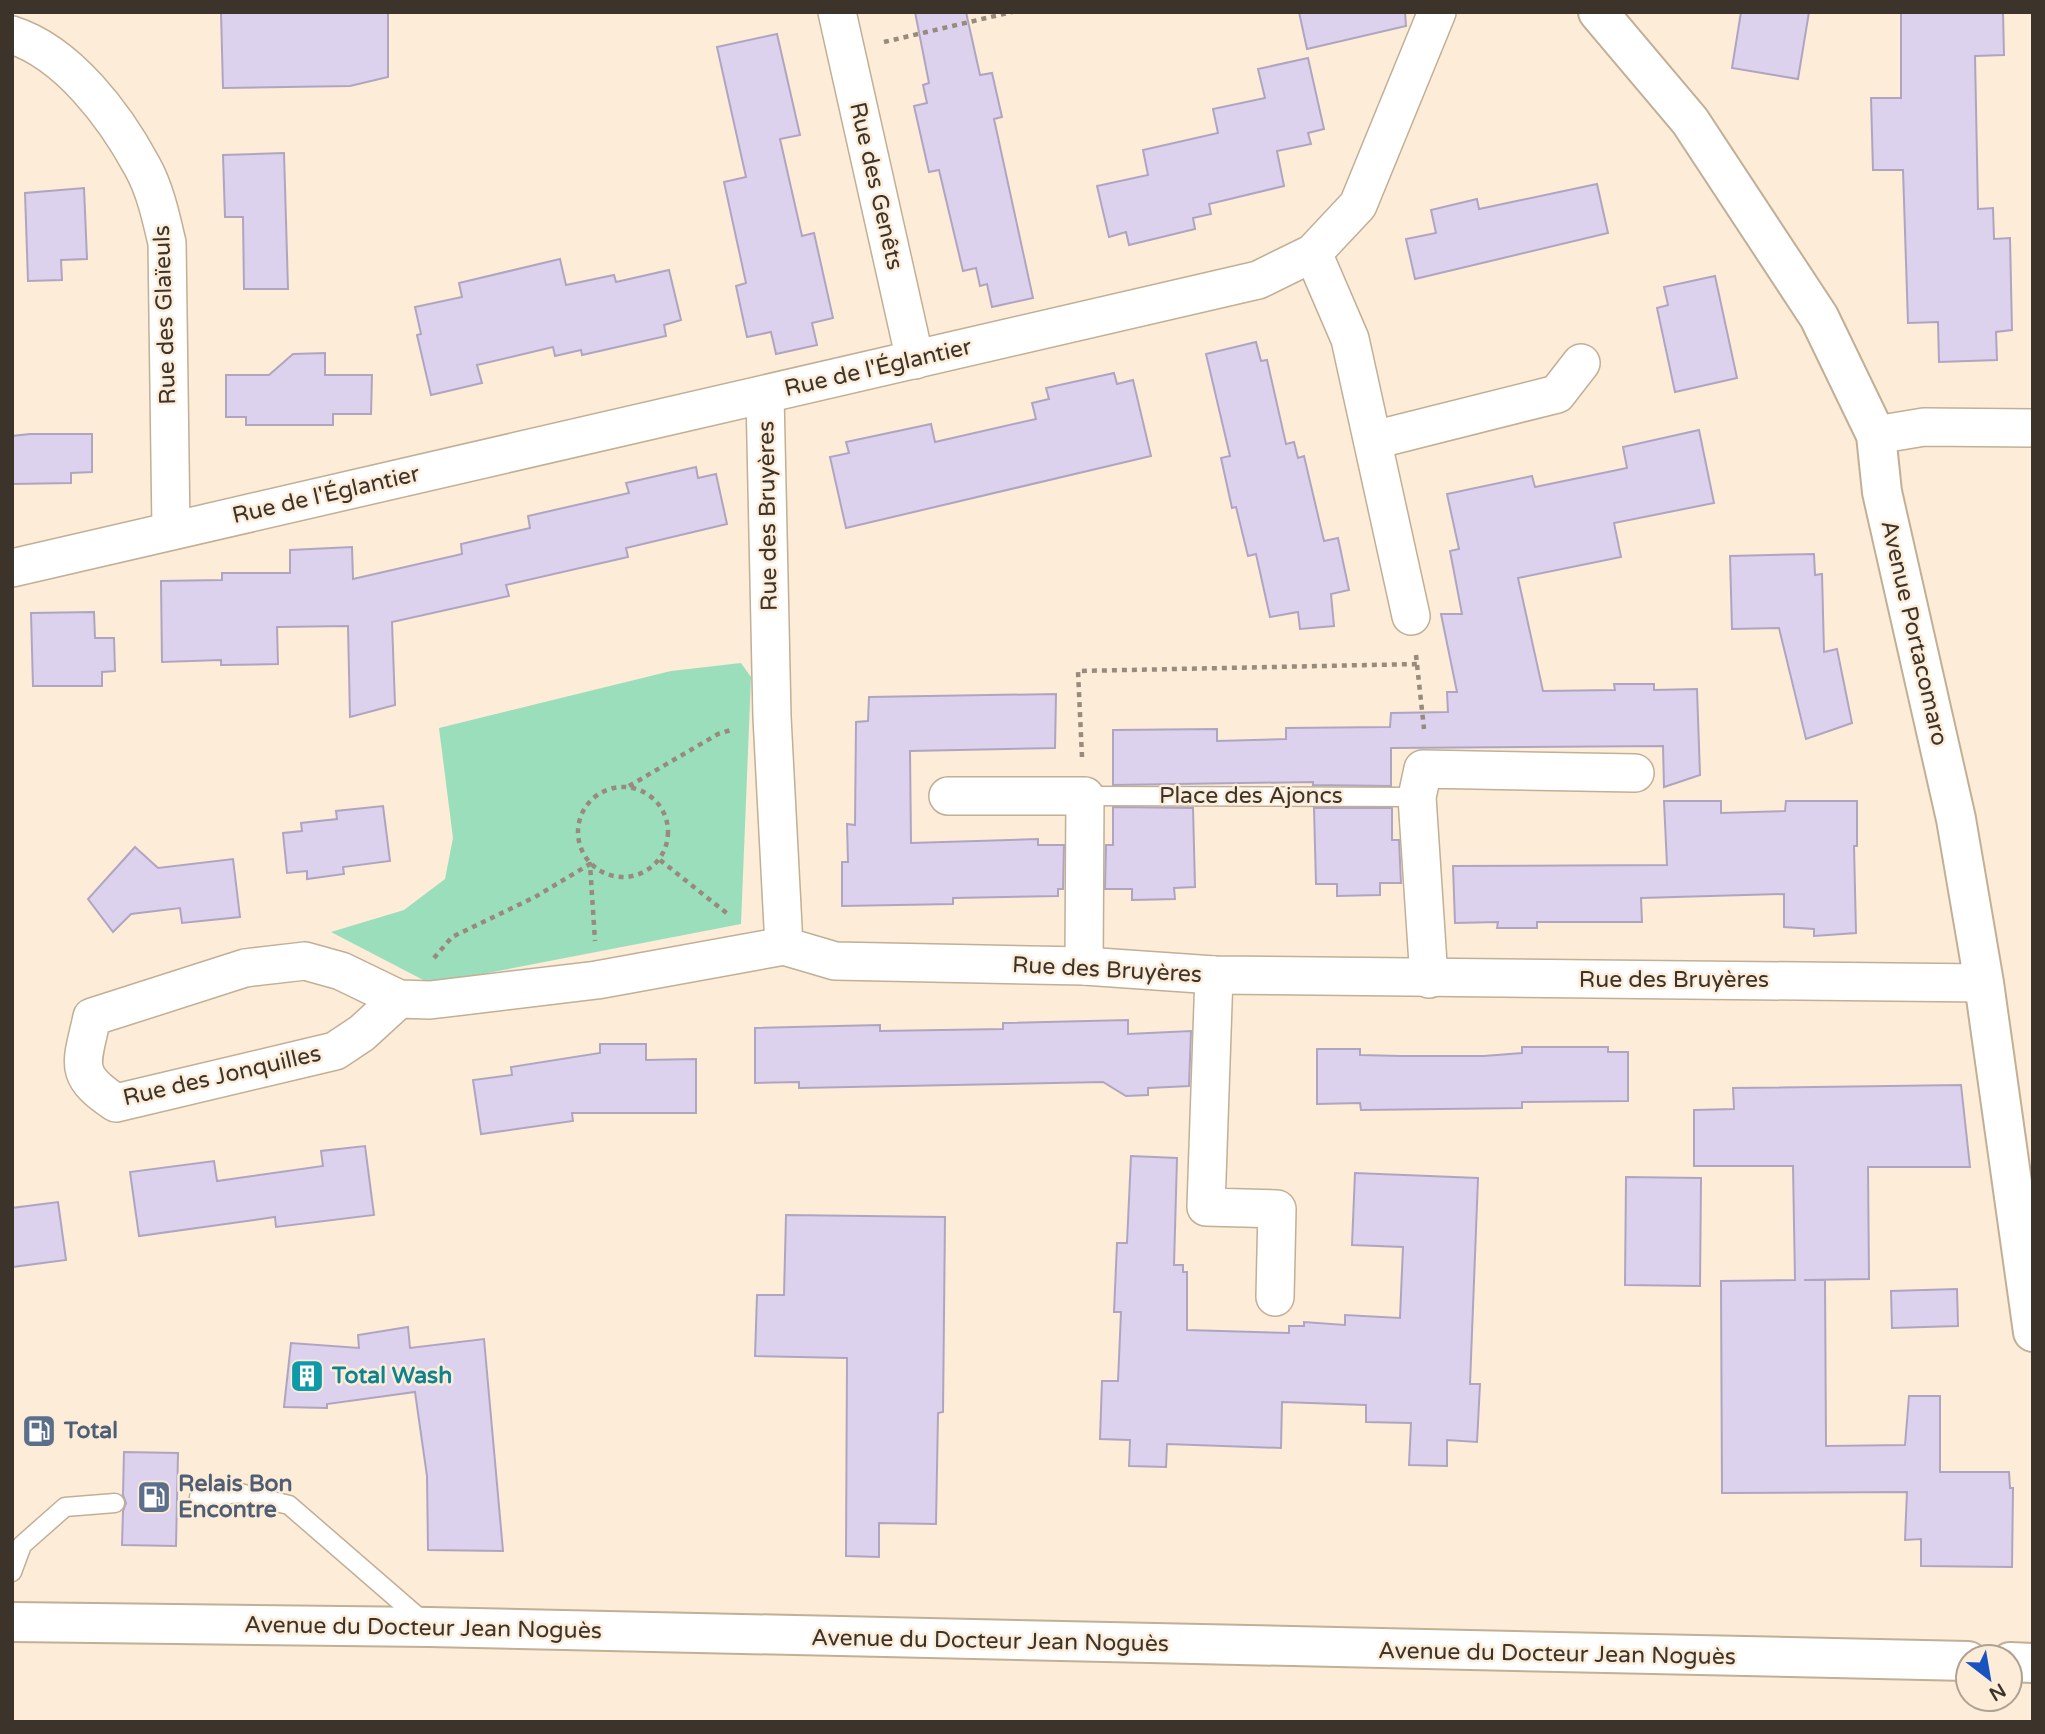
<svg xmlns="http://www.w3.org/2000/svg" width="2045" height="1734" font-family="'Varela Round',sans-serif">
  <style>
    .green { fill: #9bdebc }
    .building { fill: #ddd2ee; stroke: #b0a5c0; stroke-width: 2 }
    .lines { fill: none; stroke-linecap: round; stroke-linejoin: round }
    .service-casing { stroke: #c1af96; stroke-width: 21 }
    .minor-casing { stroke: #c1af96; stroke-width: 40 }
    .tertiary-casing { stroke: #c1af96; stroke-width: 42 }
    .primary-casing { stroke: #c1af96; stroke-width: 42 }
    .path { stroke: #978b7d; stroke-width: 4.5; stroke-dasharray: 5 5; stroke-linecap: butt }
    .service { stroke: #fff; stroke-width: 18 }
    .minor { stroke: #fff; stroke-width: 37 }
    .tertiary { stroke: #fff; stroke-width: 38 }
    .primary { stroke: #fff; stroke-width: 38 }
    .labels { text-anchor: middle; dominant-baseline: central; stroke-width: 5; stroke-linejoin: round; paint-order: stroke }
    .street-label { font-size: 23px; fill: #3c342a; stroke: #fcecd8 }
    .culture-label { font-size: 23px; font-weight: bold; fill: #0d838f; stroke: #fcecd8; text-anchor: start }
    .service-label { font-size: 23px; font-weight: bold; fill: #4e5e75; stroke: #fcecd8; text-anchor: start }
  </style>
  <rect width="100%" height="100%" fill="#fcecd8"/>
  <path class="green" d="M741,663L751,677L741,924L431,984L331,932L404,910L445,879L453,838L439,728L671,671Z"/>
  <g class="building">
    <path d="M221,12H388V77L350,86L223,88Z"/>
    <path d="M915,12H966L980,75L992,73L1002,117L994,119L1033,298L992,307L987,284L980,286L976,268L963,271L939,170L929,172L914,106L927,103L923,85L929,83Z"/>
    <path d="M1299,12H1405L1406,26L1307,49Z"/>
    <path d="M1741,12H1809L1798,79L1732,68Z"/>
    <path d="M1901,12H2003L2004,55L1975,56L1978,209L1993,208L1994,239L2010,238L2012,330L1996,332L1997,360L1939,362L1938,322L1908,323L1903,170H1873L1871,98H1901Z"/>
    <path d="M777,34L800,135L780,139L802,236L814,233L833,318L812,323L817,345L776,354L771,332L747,337L736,286L746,283L724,182L746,177L717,47Z"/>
    <path d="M1308,58L1324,129L1308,133L1311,144L1277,151L1284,186L1209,204L1211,214L1193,218L1195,229L1129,245L1126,232L1109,237L1097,186L1148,175L1143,150L1218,133L1213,109L1265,98L1258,69Z"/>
    <path d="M284,153L288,289H244L243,217H225L223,155Z"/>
    <path d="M1597,184L1608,233L1415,279L1406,239L1436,233L1431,210L1477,199L1479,209Z"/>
    <path d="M84,188L87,259L61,260L62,280L28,281L25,193Z"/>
    <path d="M560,259L566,285L614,275L616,282L669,270L681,320L664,325L666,336L582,355L581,350L555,356L553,347L477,365L482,383L431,395L417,335L421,334L415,307L462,297L459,283Z"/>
    <path d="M1715,276L1737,378L1675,392L1657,308L1668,305L1664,287Z"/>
    <path d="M1256,342L1261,361L1267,360L1286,444L1294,442L1298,458L1304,456L1324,541L1338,538L1349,590L1331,594L1334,626L1300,629L1298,612L1270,617L1256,554L1248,556L1236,507L1232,508L1221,458L1230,456L1206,354Z"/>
    <path d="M325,353V375H372L371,414H333V425H246V417H226V375H269L293,354Z"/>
    <path d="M1114,373L1117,384L1133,380L1151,456L846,528L830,457L849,453L846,442L931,424L935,442L1036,419L1032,403L1049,399L1046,388Z"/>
    <path d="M1699,430L1714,503L1614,523L1621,557L1518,578L1543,691L1615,690L1614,684H1654V690L1697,689L1700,775L1664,787L1663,746L1391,748V786L1313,785V782L1113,785V730L1217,729V741L1286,739V728L1390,727L1391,713L1448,712L1447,692H1457L1441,614H1462L1450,551L1459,549L1447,494L1532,476L1535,487L1627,468L1623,447Z"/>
    <path d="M30,434H92V472L71,473V483L12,484V436Z"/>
    <path d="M696,467L698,478L716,474L727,524L626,548L628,557L506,585L509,596L392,622L395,705L350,717L348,626L277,627L278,664L221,665V660L162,662L161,581L222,580V573H290V550L352,547L353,579L462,554L461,544L530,528L528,516L629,493L626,483Z"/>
    <path d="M1814,554L1815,575L1822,574L1824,652L1837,649L1852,723L1806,739L1779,628L1732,629L1730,556Z"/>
    <path d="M94,612L95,638H114L115,671L102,672V686H33L31,613Z"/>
    <path d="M1056,694L1055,748L910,751L911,843L1038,839V845H1064L1063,889H1058V896L953,898V904L842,906V862H848L847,824L855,825L856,722L868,721L869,697Z"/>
    <path d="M1664,801H1721V813L1785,811L1786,801H1857V846H1854L1856,933L1814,936V929L1784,927V894L1641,898L1642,922H1537V928H1497L1498,922L1455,923L1453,866L1667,865Z"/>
    <path d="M383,806L390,861L343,867L344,874L307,879V871L287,873L283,833L302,831L301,823L337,819L336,811Z"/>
    <path d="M1113,807L1193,808L1195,887L1174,888L1175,899L1132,900V889H1105L1106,845H1113Z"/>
    <path d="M1314,808H1392V840H1399L1401,883H1380V895L1337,896V884H1316Z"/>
    <path d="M135,847L158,868L233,859L240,917L182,923L180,908L131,914L113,932L88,899Z"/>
    <path d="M1128,1020V1034L1191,1031L1189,1086L1148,1088V1095L1126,1096L1103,1082L799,1088V1082L755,1083V1028L880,1025V1031L1003,1029V1023Z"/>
    <path d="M600,1044H646V1060L696,1059V1113H572L573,1121L481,1134L473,1080L512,1075L511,1067L600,1053Z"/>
    <path d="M1522,1047H1608V1052H1628V1101L1522,1102V1108L1361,1110L1360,1103L1317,1104V1049H1360V1055L1400,1056H1484L1522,1053Z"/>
    <path d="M1961,1085L1970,1167H1868L1869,1279L1804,1280H1825L1826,1446L1905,1445L1909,1396H1940V1472H2009L2010,1488H2013L2012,1567L1921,1566V1539L1905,1540L1907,1492L1722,1493L1721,1281L1795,1280L1793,1166H1694V1110L1734,1109L1733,1088Z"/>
    <path d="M365,1146L374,1215L276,1227L275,1217L139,1236L130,1172L214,1161L217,1181L323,1166L321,1151Z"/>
    <path d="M1131,1156L1177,1158L1174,1265H1183V1272H1187V1330L1289,1333V1326H1304V1322L1345,1325V1315L1400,1318L1403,1247L1352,1245L1355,1173L1478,1178L1470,1384H1480L1477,1442L1447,1440V1466L1409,1465L1411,1423L1366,1422V1405L1282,1402L1281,1448L1167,1444L1166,1467L1129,1466L1130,1440L1100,1439L1102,1381H1118L1121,1312H1114L1117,1243H1127Z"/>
    <path d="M1626,1177L1701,1178L1700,1286L1625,1285Z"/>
    <path d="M58,1202L66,1260L12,1267V1208Z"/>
    <path d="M786,1215L945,1217L943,1412L938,1413L936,1524L879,1523V1557L846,1556L847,1358L755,1356L757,1295H784Z"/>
    <path d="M1957,1289L1958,1326L1892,1328L1891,1291Z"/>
    <path d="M408,1327L410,1348L484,1339L503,1551L428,1550L427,1476L415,1392L327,1404V1408L284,1407L291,1343L359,1348L358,1335Z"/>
    <path d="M124,1452L178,1453L176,1546L122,1545L123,1511L126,1503L123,1495Z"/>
  </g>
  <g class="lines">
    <g class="service-casing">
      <g id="service">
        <path d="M1085,796L1417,797"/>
        <path d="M199,1497L240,1493L289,1505L424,1622"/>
        <path d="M12,1572L22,1545L65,1507L115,1503"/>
      </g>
    </g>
    <g class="minor-casing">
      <g id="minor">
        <path d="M837,12L915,360"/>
        <path d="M12,35C68,53 115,116 142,166C155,189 161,217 167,243L171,530"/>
        <path d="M1313,253L1350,339L1411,616"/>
        <path d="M765,395L772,717L784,946L835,961L1084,966L1214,975L1984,983"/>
        <path d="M1876,435L1924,427L2033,428"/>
        <path d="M1374,440L1557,394L1581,363"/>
        <path d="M12,568L1258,280L1313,253L1358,205L1437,12"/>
        <path d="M948,796H1085L1084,966"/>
        <path d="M1214,975L1206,1207L1277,1209L1275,1297"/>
        <path d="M1429,979L1417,797L1423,769L1635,773"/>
        <path d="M399,999L362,1033L335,1051L116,1103C72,1074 82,1064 92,1017L245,968L305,961L341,971L399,999L430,1000L597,980L784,946"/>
      </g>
    </g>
    <g class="tertiary-casing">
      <path id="tertiary" d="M1598,12L1690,121L1819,317L1876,435L1882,492L1956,819L1984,983L2033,1332"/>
    </g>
    <g class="primary-casing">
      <g id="primary">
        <path d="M12,1622L429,1627L1968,1661"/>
        <path d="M2010,1662L2033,1663"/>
      </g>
    </g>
    <g class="path">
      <path d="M884,42L1012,12"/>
      <path d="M1416,655L1424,729"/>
      <path d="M1082,757L1078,671L1418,664"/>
      <path d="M629,786L718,734L731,730"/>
      <circle cx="623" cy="832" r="45"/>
      <path d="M660,860L729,915"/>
      <path d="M434,958L452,937L535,897L590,864L595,941"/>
    </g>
    <use href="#service" class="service"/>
    <use href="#minor" class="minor"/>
    <use href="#tertiary" class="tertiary"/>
    <use href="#primary" class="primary"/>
  </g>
  <defs>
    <g id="building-square" transform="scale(1.75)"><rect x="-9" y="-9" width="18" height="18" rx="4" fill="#0f9aa8" stroke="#fcecd8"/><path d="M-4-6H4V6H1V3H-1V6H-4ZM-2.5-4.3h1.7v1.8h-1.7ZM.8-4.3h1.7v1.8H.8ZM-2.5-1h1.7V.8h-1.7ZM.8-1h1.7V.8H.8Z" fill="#fff"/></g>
    <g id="fuel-square" transform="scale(1.75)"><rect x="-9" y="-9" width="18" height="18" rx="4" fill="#5c6f8a" stroke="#fcecd8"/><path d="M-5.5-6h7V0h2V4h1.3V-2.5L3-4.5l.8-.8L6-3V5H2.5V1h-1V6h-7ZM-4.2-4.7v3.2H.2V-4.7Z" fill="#fff"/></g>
  </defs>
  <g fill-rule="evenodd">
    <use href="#building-square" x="307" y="1376"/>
    <use href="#fuel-square" x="39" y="1431"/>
    <use href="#fuel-square" x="154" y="1497"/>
  </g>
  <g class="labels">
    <g class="street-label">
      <text transform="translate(876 186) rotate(77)">Rue des Genêts</text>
      <text transform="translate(165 315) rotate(-92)">Rue des Glaïeuls</text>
      <text transform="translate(878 368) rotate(-13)">Rue de l'Églantier</text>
      <text transform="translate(326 495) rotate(-13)">Rue de l'Églantier</text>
      <text transform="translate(768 516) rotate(-91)">Rue des Bruyères</text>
      <text transform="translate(1914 633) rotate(77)">Avenue Portacomaro</text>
      <text x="1251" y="796">Place des Ajoncs</text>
      <text transform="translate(1107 970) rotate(3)">Rue des Bruyères</text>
      <text x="1674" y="980">Rue des Bruyères</text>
      <text transform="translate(222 1076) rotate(-13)">Rue des Jonquilles</text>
      <text transform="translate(423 1628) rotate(1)">Avenue du Docteur Jean Noguès</text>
      <text transform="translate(990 1641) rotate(1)">Avenue du Docteur Jean Noguès</text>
      <text transform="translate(1557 1654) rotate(1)">Avenue du Docteur Jean Noguès</text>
    </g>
    <g class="culture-label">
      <text x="332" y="1376">Total Wash</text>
    </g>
    <g class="service-label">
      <text x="64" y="1431">Total</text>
      <text x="178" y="1484">Relais Bon<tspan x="178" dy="26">Encontre</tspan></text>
    </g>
  </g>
  <rect width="2045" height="1734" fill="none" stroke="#3c342a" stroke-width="28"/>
  <g transform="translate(1989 1678) rotate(149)"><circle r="33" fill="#fcecd8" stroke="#afa292" stroke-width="2"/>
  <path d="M0-5L12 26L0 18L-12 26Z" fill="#1853bf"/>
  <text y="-10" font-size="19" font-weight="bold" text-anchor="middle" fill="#3c342a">N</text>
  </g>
</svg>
